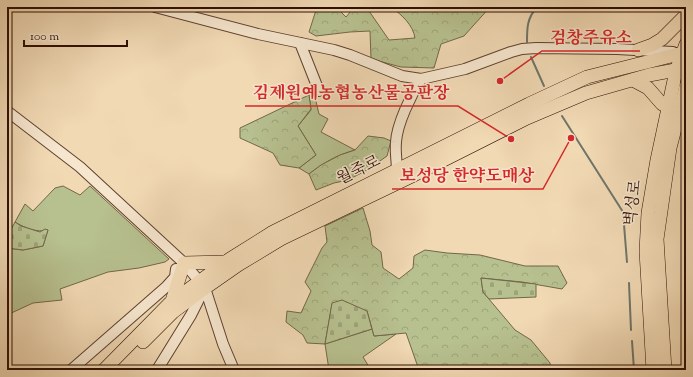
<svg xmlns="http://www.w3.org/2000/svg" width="693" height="377" font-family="'Sorts Mill Goudy','Noto Serif KR',serif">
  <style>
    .grass { fill: #b7c08f; stroke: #726748 }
    .forest { fill: url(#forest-crowns); stroke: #726748 }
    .cemetery { fill: url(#cemetery-stones); stroke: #726748 }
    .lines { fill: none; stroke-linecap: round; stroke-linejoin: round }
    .stream { stroke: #6f756a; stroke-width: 2 }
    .minor-casing { stroke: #5e412e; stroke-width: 12 }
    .major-casing { stroke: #2d0e02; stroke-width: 14 }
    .minor { stroke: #f6e6ce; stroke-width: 10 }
    .major { stroke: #f1d9b4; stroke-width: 13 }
    .labels { text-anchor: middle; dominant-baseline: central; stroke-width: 3; stroke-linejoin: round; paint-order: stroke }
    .street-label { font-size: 16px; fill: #2d0e02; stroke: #f6e6ce }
    .leader { fill: none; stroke: #d62828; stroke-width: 1.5 }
    .callout-dot { fill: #d62828; stroke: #f6e6ce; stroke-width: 1.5 }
    .callout-label { font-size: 17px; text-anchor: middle; font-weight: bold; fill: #d62828; stroke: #f6e6ce; stroke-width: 3; stroke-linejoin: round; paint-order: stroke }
  </style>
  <defs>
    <pattern id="forest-crowns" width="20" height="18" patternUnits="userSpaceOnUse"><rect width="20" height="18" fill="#b7c08f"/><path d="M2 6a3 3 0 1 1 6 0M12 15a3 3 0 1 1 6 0" fill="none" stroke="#9ea47a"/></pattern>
    <pattern id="cemetery-stones" width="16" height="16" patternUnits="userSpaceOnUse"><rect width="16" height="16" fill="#b7c08f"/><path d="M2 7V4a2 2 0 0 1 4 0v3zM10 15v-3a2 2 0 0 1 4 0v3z" fill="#9ea47a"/></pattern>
  </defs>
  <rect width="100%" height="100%" fill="#f1d9b4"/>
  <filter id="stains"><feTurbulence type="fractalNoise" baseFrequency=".005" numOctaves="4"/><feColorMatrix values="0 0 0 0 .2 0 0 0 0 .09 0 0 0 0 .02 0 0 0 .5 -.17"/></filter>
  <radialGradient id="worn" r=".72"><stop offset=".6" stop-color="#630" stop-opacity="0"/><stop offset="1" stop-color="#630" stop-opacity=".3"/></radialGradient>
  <g class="grass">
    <path d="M314,93L319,114L328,119L321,132L355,150C337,155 323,163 309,174L299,168L316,155L298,126L311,110L309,95Z"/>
    <path d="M63,186L80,195L90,186L169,259L165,262L139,268L108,272L60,289L62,300L33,303L7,315V248L23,250L43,246L48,230C37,233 25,228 15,222L25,204L33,211L55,188Z"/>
    <path d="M372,329L374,336L396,334L363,357L371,370H329L325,344Z"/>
  </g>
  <g class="forest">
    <path d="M317,7H336L346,17L352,10L349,7H373L369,11L389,40L415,38C413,25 402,15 391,7H490L464,36L441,44L434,68L401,67L371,59L370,31L350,32L316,36L309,32Z"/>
    <path d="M309,95L311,109L298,126L316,155L299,168L280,165L273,153L240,138V128Z"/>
    <path d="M368,136L384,138L391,141L387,156L367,170L348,180L334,183L316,190L309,174L321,165L340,155L355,150Z"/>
    <path d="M363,208L370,231L372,245L381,252L383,268L399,279L413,268L414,256L425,250L447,253L480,255L525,266H558L567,283L562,289L522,282L481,278L483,292L515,330L531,340L550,363L551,370H419L406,333L374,336L367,311L332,304L325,344L307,343L303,335L286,322L287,311L301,313L311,291L305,282L322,248L327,242L325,226Z"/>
  </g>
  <g class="cemetery">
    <path d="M15,222L21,226L40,232L45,229L48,230L43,246L23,250L7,248V237Z"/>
    <path d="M481,278L536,284V297L489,299L483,292Z"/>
    <path d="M342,300L367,311L372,329L325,344L332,303Z"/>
  </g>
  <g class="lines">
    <g class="stream">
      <path d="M527,42C527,28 527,18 537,7"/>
      <path d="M531,57L544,86"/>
      <path d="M562,116L623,212L627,262"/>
      <path d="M629,283L631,330"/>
      <path d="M632,341L634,370"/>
    </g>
    <g class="minor-casing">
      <g id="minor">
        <path d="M155,7L258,34L334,50L350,55L402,76L421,79L465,69L511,52L522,49L536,48L617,49L673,52"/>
        <path d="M300,43L319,91"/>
        <path d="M7,111L80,167L184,263L205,288L223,344L234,370"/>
        <path d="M397,171C397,162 395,152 396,142C397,124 411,95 421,79"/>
        <path d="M71,370L166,287L175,277L176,269"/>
        <path d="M157,370L191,315L204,289"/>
      </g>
    </g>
    <g class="major-casing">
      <g id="major">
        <path d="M638,50L652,45L662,39L686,15"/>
        <path d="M633,80L648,88L662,104L668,107"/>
        <path d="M172,301L184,263L226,262"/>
        <path d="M143,342L173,312L205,288L238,265L281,239L412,176L527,118L586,93L649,75L686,68"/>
        <path d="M104,370L169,304L230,259L273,232L529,104L587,77L683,53"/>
        <path d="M653,370L646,251L648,213L657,160L676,71L686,44"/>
        <path d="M665,370L657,239L670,148L686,86"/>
      </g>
    </g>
    <use href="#minor" class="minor"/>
    <use href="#major" class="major"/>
  </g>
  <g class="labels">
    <g class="street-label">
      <text transform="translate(359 171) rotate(-26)">월죽로</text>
      <text transform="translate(634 203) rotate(-83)">벽성로</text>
    </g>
  </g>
  <path class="leader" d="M500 81L542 51H640M511 139L458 106H245M571 138L543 189H392"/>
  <g class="callout-dot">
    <circle cx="500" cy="81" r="4"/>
    <circle cx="511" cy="139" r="4"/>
    <circle cx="571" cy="138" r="4"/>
  </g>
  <g class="callout-label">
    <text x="591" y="43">검창주유소</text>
    <text x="351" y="98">김제원예농협농산물공판장</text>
    <text x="467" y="181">보성당 한약도매상</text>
  </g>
  <rect width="693" height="377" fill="none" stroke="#f1d9b4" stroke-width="24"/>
  <rect x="8" y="8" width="677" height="361" fill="none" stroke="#2d0e02" stroke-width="2"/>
  <rect x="12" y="12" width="669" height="353" fill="none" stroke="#2d0e02"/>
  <path d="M24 40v6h103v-6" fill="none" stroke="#2d0e02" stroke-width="2"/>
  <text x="30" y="40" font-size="12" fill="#2d0e02" stroke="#f6e6ce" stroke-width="3" paint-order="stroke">100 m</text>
  <rect width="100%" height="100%" filter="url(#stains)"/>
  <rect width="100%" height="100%" fill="url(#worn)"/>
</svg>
